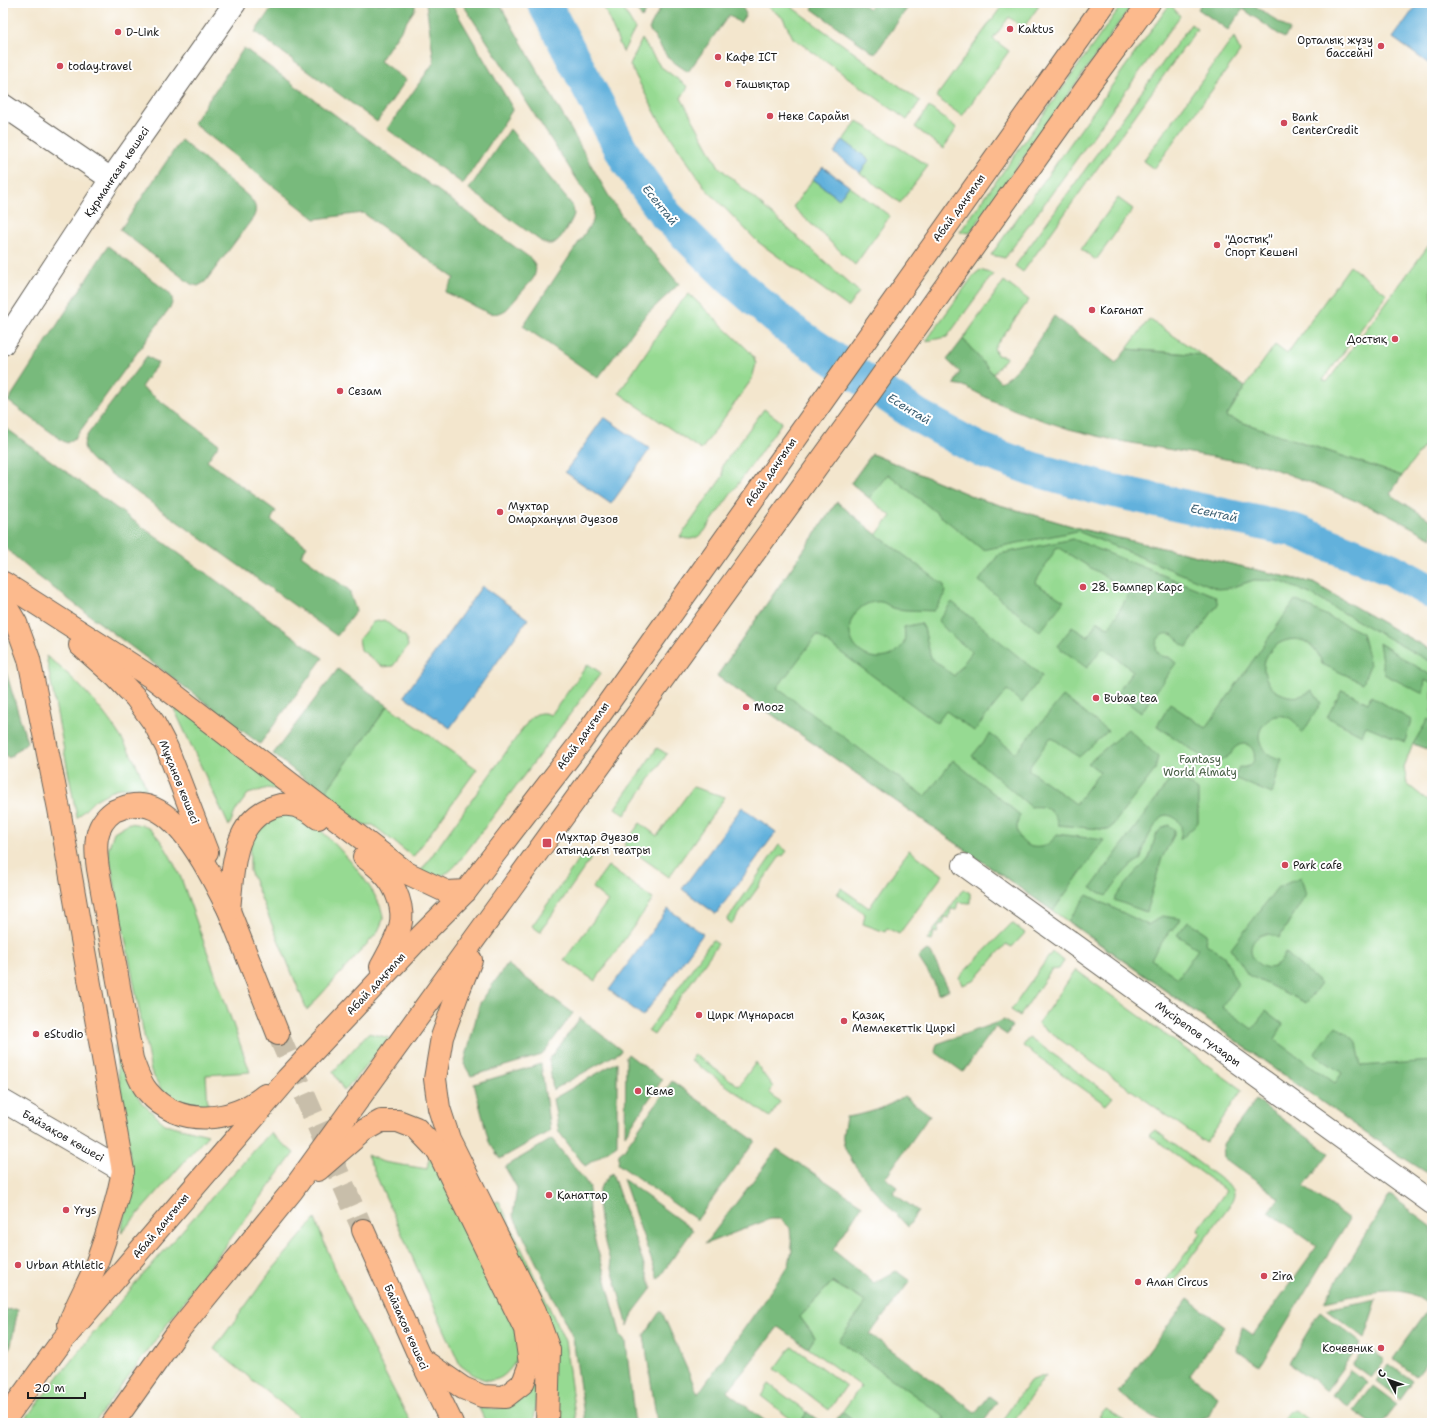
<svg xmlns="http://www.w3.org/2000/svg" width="1435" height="1426" font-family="'Shantell Sans',sans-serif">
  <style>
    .green { fill: #96da92; stroke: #597b57 }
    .forest { fill: #78ba7c; stroke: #4a6b4c }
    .water { fill: #62b1dc; stroke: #3f667c }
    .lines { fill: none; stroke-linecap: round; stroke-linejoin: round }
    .river { stroke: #62b1dc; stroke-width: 34 }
    .major-tunnel { stroke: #c8beaa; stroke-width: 22; stroke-dasharray: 22 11; stroke-linecap: butt }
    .minor-casing { stroke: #67635a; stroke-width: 24 }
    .major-casing { stroke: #67635a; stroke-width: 24 }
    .minor { stroke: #fff; stroke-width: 22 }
    .major { stroke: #fcba8d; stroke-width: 22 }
    .poi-dot { fill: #d1495b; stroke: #fff; stroke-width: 1.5 }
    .labels { text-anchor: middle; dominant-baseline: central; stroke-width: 4; stroke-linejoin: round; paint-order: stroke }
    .poi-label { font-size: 11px; fill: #1c1c1c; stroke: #fff; text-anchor: start }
    .street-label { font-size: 11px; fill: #1c1c1c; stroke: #fff }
    .park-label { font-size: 11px; fill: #475e45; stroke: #fff }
    .water-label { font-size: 12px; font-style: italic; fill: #3c5f72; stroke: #fff }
  </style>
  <rect width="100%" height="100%" fill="#fff"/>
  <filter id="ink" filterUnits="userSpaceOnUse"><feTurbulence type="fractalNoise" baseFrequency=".025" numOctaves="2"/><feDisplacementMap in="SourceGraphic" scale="8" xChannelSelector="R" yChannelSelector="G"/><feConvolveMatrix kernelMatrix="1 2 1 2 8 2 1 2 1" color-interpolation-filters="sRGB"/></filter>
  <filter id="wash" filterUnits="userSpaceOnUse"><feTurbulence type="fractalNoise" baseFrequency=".012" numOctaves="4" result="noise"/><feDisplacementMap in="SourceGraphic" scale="16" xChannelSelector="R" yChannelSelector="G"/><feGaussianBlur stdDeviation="0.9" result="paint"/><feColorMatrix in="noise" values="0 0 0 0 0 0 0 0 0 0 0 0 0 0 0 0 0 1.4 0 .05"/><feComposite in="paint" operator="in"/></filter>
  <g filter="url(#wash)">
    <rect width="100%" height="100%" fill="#f3e6cd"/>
    <g class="green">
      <path d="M602,3H620L635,29L623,52Z"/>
      <path d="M763,3H786L920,101L907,120L793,38L783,18Z"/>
      <path d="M1004,3H1035L1039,6L1023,28L1009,17L993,39L1009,51L962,116L936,97Z"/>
      <path d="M1123,3H1133L970,233L960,232Z"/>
      <path d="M1170,4L1180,16L1005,258L991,255Z"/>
      <path d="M1191,24L1197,29L1023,272L1015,266Z"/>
      <path d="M1234,37L1240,52L1154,169L1143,161Z"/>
      <path d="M642,39L660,66L688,87L681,98L719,167L859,292L848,307L758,242L706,189L658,118L630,65Z"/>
      <path d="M929,107L957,128L943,149L915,127Z"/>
      <path d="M857,121L928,166L900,203L860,173L869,160L843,140Z"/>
      <path d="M813,179L839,199L849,186L890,216L855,265L793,207Z"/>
      <path d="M1118,198L1133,209L1096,260L1081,249Z"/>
      <path d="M1432,241V436L1402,476L1226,417L1245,387L1275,345L1287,354L1350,266L1387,294L1323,380L1327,382Z"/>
      <path d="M980,270L993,274L947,337L926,341L974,275Z"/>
      <path d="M1004,281L1029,300L994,348L997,355L1007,357L993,374L963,339Z"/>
      <path d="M689,294L749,351L754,358L756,364L752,379L701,450L619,393L677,306Z"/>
      <path d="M1149,319L1202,355L1127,349Z"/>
      <path d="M764,409L782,422L704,532C696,539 690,541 680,537L723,476L722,466Z"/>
      <path d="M872,454L979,499L1089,531L1313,583L1432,651V751L1413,744L1404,767L1407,784L1432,804V1066L1374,1139L1060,916L717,676L837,502L876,535L891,516L851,483Z"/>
      <path d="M384,620L406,637L408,646L393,666L383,667L361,650L359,639L373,622Z"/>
      <path d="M46,656C82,683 114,721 135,762C140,771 143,781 147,790L134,786L115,789L95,800L77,818Z"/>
      <path d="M588,664L601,673L461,859C446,878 441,877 418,875L529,720C536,713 541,711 551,715Z"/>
      <path d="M168,696L288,792L268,788L248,794L236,810L229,826Z"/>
      <path d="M388,706L477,769L413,857L373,825H363L324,794Z"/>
      <path d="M657,748L667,754L625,815L615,808Z"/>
      <path d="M693,787L725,797L669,877L624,845L640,823L657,836Z"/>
      <path d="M285,811C289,813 295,813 300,815C323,826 384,893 383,919C382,923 379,929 377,933L307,1010L250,871V842L261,823Z"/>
      <path d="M129,823C133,824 138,824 142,825C160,831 173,862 181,878L250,1072L206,1075L208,1107L182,1104L163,1093L151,1071L108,850L114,832Z"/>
      <path d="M779,845L787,851L783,856L781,855L732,924L727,920Z"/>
      <path d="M909,850L943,875L899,934L887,928L885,932L863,924L865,914L837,894L841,888L869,908Z"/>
      <path d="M584,852L592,857L540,932L532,926Z"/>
      <path d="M608,866L653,899L595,981L564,960L608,901L592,888Z"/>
      <path d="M963,889L970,893V903L958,902L956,910L951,909L949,918L945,917L943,924L939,925L937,933L934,932L932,941L927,940Z"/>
      <path d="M1012,923L1025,933L1012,947L1006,944L974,981L962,985L959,977Z"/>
      <path d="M712,940L718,944L654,1035L648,1031Z"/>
      <path d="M1052,952L1064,961L1059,969L1051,970L1020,1016L1011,1010Z"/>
      <path d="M1076,970L1242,1090L1206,1143L1038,1024Z"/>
      <path d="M368,1033L390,1038L344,1091L333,1072Z"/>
      <path d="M1029,1037L1113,1097L1106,1105L1023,1046Z"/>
      <path d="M114,1045L125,1075L142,1103L165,1124L208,1135L121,1233L132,1176L127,1133Z"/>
      <path d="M694,1054L739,1086L756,1062L761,1071L773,1087L769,1092L780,1102L770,1117L691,1060Z"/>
      <path d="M1155,1130L1231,1187C1237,1193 1233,1200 1229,1206L1170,1286L1163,1284L1201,1233L1198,1230L1226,1191L1149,1135Z"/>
      <path d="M270,1133L294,1153L94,1423H22C47,1392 70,1361 96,1330C152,1263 211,1198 270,1133Z"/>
      <path d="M430,1154L514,1326L521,1352C503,1385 490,1389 460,1365L367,1155L383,1162L427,1169Z"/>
      <path d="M499,1201L565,1341L576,1423H558L493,1203Z"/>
      <path d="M315,1219C342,1290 376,1357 411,1423H306L214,1349L268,1275Z"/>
      <path d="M832,1282L866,1302L840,1341L947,1418L937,1423H856L842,1412L861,1386L808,1348L815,1337L800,1317Z"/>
      <path d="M792,1346L846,1386L829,1410L775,1369Z"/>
      <path d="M1046,1375L1012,1423H1000L1030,1381Z"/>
      <path d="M537,1384L534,1423H486L479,1408C507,1411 518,1403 537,1384Z"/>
      <path d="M769,1384L807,1412L800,1423H796L761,1396Z"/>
      <path d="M1106,1409L1129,1423H1107L1099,1417Z"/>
      <path d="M1296,1410L1309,1420L1307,1423H1281L1289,1412Z"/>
    </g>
    <g class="forest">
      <path d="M275,3H415V9L380,61L406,80L377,122L255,32Z"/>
      <path d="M426,3H451L513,109L463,184L387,129L434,62Z"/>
      <path d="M462,3H499L607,193L623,218L679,284L644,317L598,378L523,326L593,221L594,208L591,201Z"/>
      <path d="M633,3H651L642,18Z"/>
      <path d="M663,3H740L746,14L740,23L729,15L688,72L668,58L649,29Z"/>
      <path d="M816,3H861L869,9L873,3H911L875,54L812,9Z"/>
      <path d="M1202,3H1251L1290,30L1284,38L1243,9L1228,30L1198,9Z"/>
      <path d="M244,48L530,258C537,265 537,270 533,279L507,309C500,314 496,314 489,313L445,292L454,278L363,213L315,219L193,123Z"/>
      <path d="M510,129L572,205C573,208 574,211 574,214C573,220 560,241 554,243C550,245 546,244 542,242L469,189Z"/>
      <path d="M181,140L248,196C255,203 258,209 253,218L205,282L198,286L191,284L120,230Z"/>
      <path d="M108,246L168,292C173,297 173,300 171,306L75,438L67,443L63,441L8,401Z"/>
      <path d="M1054,316L1116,363L1127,349L1202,355L1245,387L1226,417L1402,476L1390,494L1432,521V538L1384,513L1330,490L1266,466L1114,440L1069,429L1027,415L991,400L964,386L954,384L960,372L947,360L963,339L1000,382C1020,373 1041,335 1054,316Z"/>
      <path d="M147,356L158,363L141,387L219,444L207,461L276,511L271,520L307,546L301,555L349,590L356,611L337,636L93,461C84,452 81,446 88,434Z"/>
      <path d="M3,426L323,658L260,744L35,574L3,546Z"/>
      <path d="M872,454L979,499L1089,531L1313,583L1432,651V663L1310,594L1279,581L1254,580L1231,588L1218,589L1077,531L983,550L888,474L869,498L851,483Z"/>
      <path d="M837,502L877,535L944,585L945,595L934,611C922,610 909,611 897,609C888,608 886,600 875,602C865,603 858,609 853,617C849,624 849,631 851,638C857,657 880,664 896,652C899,649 902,647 904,643C905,638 905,632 904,627L921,623L924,628L931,658L954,676L972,652L950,634L938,621L952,602L1042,676L1022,703L1007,690L974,731L946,711L937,723L817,635L777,688L925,797L953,760L1020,815C1007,843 1041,861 1057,834L1104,840L1053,911L717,676Z"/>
      <path d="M1073,539L1215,596L1218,604L1187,647C1184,646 1181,644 1179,642C1177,639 1177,637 1173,635C1155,627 1148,658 1169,657L1176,663L1141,713L1116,694L1133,671L1103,647L1087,668L1057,646L1072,627L1088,637L1097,621L1109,628L1130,592L1057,547L1035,583L1064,601L1040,632L979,581L999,554Z"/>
      <path d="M1295,600L1362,633L1370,665L1363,683L1322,664C1308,616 1250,647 1267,680C1270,686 1274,691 1280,693C1292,699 1302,697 1312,690L1321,703L1302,734C1297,718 1279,708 1265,723C1251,738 1264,757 1282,759L1272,794L1234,778L1239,767C1262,771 1257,738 1239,745C1235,747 1232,750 1231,754L1215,765L1157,726L1170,704L1206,728Z"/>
      <path d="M1379,643L1432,676V684L1425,680L1423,694L1384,674Z"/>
      <path d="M3,662L27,742L9,758L3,753Z"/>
      <path d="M338,669L388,706L324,794L273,754Z"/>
      <path d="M1342,690L1368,703L1371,696L1411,720L1405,742L1366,726L1362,735L1327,717Z"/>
      <path d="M1063,696L1108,731L1079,757L1051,737L1028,769L1076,804L1100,772L1088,763L1128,729L1158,757L1155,770L1109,830L1058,825C1056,811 1045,805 1031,807L972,756L990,734L1016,753Z"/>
      <path d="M1428,719L1432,721V751L1413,744Z"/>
      <path d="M1174,774L1198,790V822L1195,826L1180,840C1181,835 1182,831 1181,826C1179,819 1170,813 1162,816C1152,829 1144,842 1141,859C1125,867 1117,882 1106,896L1091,888Z"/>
      <path d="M1169,825L1174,830V835L1162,858L1146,912L1114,900C1121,890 1128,880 1136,872C1139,868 1144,865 1147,861C1155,850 1151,829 1169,825Z"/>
      <path d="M1301,877L1306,895L1279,938C1272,934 1265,932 1258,937C1235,955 1275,987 1285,952L1321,984L1306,1003L1248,975L1231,949L1277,888Z"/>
      <path d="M1087,895L1148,925L1162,916L1181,919L1173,931L1170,930L1151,959L1178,978L1198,949L1177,935L1188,921L1207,934L1205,943L1224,956L1238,985L1222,1007L1252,1029L1266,1011L1283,1024L1274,1039L1335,1083L1342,1073L1314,1054L1336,1026L1357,1042L1361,1066L1432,1061V1176L1374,1139L1068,921Z"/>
      <path d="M927,950L931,953L949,990L938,994L933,980L918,957Z"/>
      <path d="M507,964L573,1013L542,1055L471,1076L464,1064L480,1003Z"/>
      <path d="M580,1018L621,1050L620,1052L553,1090L549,1060Z"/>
      <path d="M1004,1020L1012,1026L1007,1035L995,1027L963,1072L935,1052L937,1044Z"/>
      <path d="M628,1054L662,1080L625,1135L626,1057Z"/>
      <path d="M617,1062V1145L585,1166L559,1132L553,1099Z"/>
      <path d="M541,1064L550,1131L500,1159L489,1142L474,1084Z"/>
      <path d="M672,1081L755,1141L697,1220L618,1164L619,1154L623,1151Z"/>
      <path d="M904,1096L930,1115L885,1178L897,1187L893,1193L918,1211L908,1227C892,1209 846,1163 843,1141C842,1133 845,1125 846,1117C868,1114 886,1108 904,1096Z"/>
      <path d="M1256,1100L1329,1153L1304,1187L1349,1219L1260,1366L1237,1350L1242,1327L1253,1335L1317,1246L1269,1212L1279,1198L1224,1158L1223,1144Z"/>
      <path d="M552,1139L590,1187C585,1214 595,1240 602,1265C608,1289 615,1313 621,1337L626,1342L634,1417L633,1423H585L573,1338L513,1215L517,1188L505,1167Z"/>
      <path d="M777,1149L862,1205L833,1250L874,1283L896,1271L910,1281L870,1334L976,1413L989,1396L997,1402L982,1423H937L946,1418L839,1341L866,1302L832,1282L800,1317L815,1337L808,1348L778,1327L727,1392L768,1423H657L644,1335L661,1310L698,1394L789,1265L792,1249L790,1228L781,1219H770L705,1244Z"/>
      <path d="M612,1173L652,1288L633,1313L628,1327L601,1228L598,1203L599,1191L602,1184Z"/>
      <path d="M623,1179L693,1230L658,1279Z"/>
      <path d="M1390,1195L1432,1226V1307C1425,1302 1417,1296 1408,1293C1387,1286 1346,1298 1324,1302Z"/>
      <path d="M1188,1299L1225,1327L1190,1374L1217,1396L1209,1416C1196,1421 1180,1426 1166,1423C1155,1421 1128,1399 1118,1392Z"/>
      <path d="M1377,1299L1364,1338L1326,1309Z"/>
      <path d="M18,1309L11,1345L3,1357V1310Z"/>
      <path d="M1320,1311L1361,1343L1327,1391L1289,1363Z"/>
      <path d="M1427,1312L1432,1315V1355L1416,1376L1393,1359Z"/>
      <path d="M1367,1347L1385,1360L1371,1378L1353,1365Z"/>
      <path d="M1389,1364L1413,1381L1400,1399L1376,1381Z"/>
      <path d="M1350,1370L1367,1383L1349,1407L1332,1395Z"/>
      <path d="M1373,1386L1397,1404L1382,1423H1371L1354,1411Z"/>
      <path d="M807,1412L822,1423H800Z"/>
      <path d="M842,1412L856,1423H834Z"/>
    </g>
    <g class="water">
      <path d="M1418,3H1430L1432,4V66L1393,38Z"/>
      <path d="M843,140L869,160L860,173L834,153Z"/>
      <path d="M823,167L849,186L839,199L813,179Z"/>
      <path d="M604,417L650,449L611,504L565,472Z"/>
      <path d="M482,586L528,619L450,728L404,696Z"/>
      <path d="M742,807L776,832L716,914L682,889Z"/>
      <path d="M668,909L703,934L643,1016L609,990Z"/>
    </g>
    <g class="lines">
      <path class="river" d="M544,3L628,162L666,215L730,278L787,327L900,404L918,416L976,448L1033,469L1105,489L1293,530L1390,569L1432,592"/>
    </g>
  </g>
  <g filter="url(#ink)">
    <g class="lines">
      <path class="major-tunnel" d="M278,1034L363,1230"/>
      <g class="minor-casing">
        <g id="minor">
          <path d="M3,105L111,179"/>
          <path d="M3,344L111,179L235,3"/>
          <path d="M964,865L1432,1203"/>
          <path d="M3,1101L123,1171"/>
        </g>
      </g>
      <g class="major-casing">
        <g id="major">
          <path d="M4,583L154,679L407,873L447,892L466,891"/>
          <path d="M3,601L16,623L29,659L59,809L123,1171C117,1202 108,1232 97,1262C89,1283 77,1302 69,1324"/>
          <path d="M80,645L116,677L136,698L154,723L167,748L207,852"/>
          <path d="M364,857C371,862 378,867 383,873C396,886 405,909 400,927C396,941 388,954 381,967"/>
          <path d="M224,898L278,1034"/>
          <path d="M229,910C210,876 173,787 122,808C120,809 116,810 114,811C93,826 95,847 98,869L132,1059C136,1070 140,1083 148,1092C178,1128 231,1123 265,1095"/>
          <path d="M229,910C233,874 231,822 273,807C290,801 305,807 318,818"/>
          <path d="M471,960L459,990L442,1037L435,1079L439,1108L449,1139L535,1311L549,1350L547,1423"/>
          <path d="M318,1170L363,1131L381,1121H398L416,1128L438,1151L525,1329L530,1364L523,1383L505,1397L482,1396L463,1388L420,1358"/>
          <path d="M363,1230L420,1358L452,1423"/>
          <path d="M3,1422L62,1341L287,1079L422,935L466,891L580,743L1105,3"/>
          <path d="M113,1423L179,1330L292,1191L854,415L1090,83L1149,3"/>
        </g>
      </g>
      <use href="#minor" class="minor"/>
      <use href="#major" class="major"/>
    </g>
  </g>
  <g class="poi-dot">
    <circle cx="1010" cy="29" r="4"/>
    <circle cx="118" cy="32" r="4"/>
    <circle cx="1381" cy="46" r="4"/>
    <circle cx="718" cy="57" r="4"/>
    <circle cx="60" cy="66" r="4"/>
    <circle cx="728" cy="84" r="4"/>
    <circle cx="770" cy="116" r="4"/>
    <circle cx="1284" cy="123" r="4"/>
    <circle cx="1217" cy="245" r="4"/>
    <circle cx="1092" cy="310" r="4"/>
    <circle cx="1395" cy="339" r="4"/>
    <circle cx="340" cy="391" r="4"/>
    <circle cx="500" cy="512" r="4"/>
    <circle cx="1083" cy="587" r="4"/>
    <circle cx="1096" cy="698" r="4"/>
    <circle cx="746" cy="707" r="4"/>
    <rect x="542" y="838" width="10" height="10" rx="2"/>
    <circle cx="1285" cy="865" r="4"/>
    <circle cx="699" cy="1015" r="4"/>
    <circle cx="844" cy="1021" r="4"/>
    <circle cx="36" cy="1034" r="4"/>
    <circle cx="638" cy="1091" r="4"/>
    <circle cx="549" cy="1195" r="4"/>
    <circle cx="66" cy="1210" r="4"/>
    <circle cx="18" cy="1265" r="4"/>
    <circle cx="1264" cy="1276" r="4"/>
    <circle cx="1138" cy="1282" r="4"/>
    <circle cx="1381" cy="1348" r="4"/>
  </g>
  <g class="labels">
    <g class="poi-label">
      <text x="1018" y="29">Kaktus</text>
      <text x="126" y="32">D-Link</text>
      <text x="1373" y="40" text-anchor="end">Орталық жүзу<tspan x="1373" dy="13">бассейні</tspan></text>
      <text x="726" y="57">Кафе ICT</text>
      <text x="68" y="66">today.travel</text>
      <text x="736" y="84">Ғашықтар</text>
      <text x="778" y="116">Неке Сарайы</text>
      <text x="1292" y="117">Bank<tspan x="1292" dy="13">CenterCredit</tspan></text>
      <text x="1225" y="239">"Достық"<tspan x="1225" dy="13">Спорт Кешені</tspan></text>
      <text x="1100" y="310">Кағанат</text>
      <text x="1387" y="339" text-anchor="end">Достық</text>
      <text x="348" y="391">Сезам</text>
      <text x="508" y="506">Мұхтар<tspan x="508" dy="13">Омарханұлы Әуезов</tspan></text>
      <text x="1091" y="587">28. Бампер Карс</text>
      <text x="1104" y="698">Bubae tea</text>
      <text x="754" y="707">Mooz</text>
      <text x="556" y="837">Мұхтар Әуезов<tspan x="556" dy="13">атындағы театры</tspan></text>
      <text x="1293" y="865">Park cafe</text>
      <text x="707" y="1015">Цирк Мұнарасы</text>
      <text x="852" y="1015">Қазақ<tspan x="852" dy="13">Мемлекеттік Циркі</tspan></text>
      <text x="44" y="1034">eStudio</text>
      <text x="646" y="1091">Кеме</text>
      <text x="557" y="1195">Қанаттар</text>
      <text x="74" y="1210">Yrys</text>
      <text x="26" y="1265">Urban Athletic</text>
      <text x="1272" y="1276">Zira</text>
      <text x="1146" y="1282">Алан Circus</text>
      <text x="1373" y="1348" text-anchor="end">Кочевник</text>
    </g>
    <g class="street-label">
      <text transform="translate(117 172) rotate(-56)">Құрманғазы көшесі</text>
      <text transform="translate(959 208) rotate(-54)">Абай даңғылы</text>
      <text transform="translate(771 472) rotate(-55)">Абай даңғылы</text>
      <text transform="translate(583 736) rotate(-54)">Абай даңғылы</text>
      <text transform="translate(179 782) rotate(68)">Мұқанов көшесі</text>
      <text transform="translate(376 984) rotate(-47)">Абай даңғылы</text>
      <text transform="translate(1198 1034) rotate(36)">Мүсірепов гүлзары</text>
      <text transform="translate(63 1136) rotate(30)">Байзақов көшесі</text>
      <text transform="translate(161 1226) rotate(-50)">Абай даңғылы</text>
      <text transform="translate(406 1327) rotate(66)">Байзақов көшесі</text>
    </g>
    <g class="park-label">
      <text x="1200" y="759">Fantasy<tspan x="1200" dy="13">World Almaty</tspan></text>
    </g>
    <g class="water-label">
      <text transform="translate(660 205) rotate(51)">Есентай</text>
      <text transform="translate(909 409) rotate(31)">Есентай</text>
      <text transform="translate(1214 513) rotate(12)">Есентай</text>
    </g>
  </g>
  <rect width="1435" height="1426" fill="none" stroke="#fff" stroke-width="16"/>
  <g transform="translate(1389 1380) rotate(311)" stroke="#ffffff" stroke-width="3" paint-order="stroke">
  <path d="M0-3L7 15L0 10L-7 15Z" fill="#1c1c1c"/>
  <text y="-6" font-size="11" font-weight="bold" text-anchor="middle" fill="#1c1c1c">С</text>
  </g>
  <path d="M28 1392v6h57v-6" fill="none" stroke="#1c1c1c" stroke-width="2"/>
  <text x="34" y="1392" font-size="12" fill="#1c1c1c" stroke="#ffffff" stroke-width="3" paint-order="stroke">20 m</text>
</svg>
